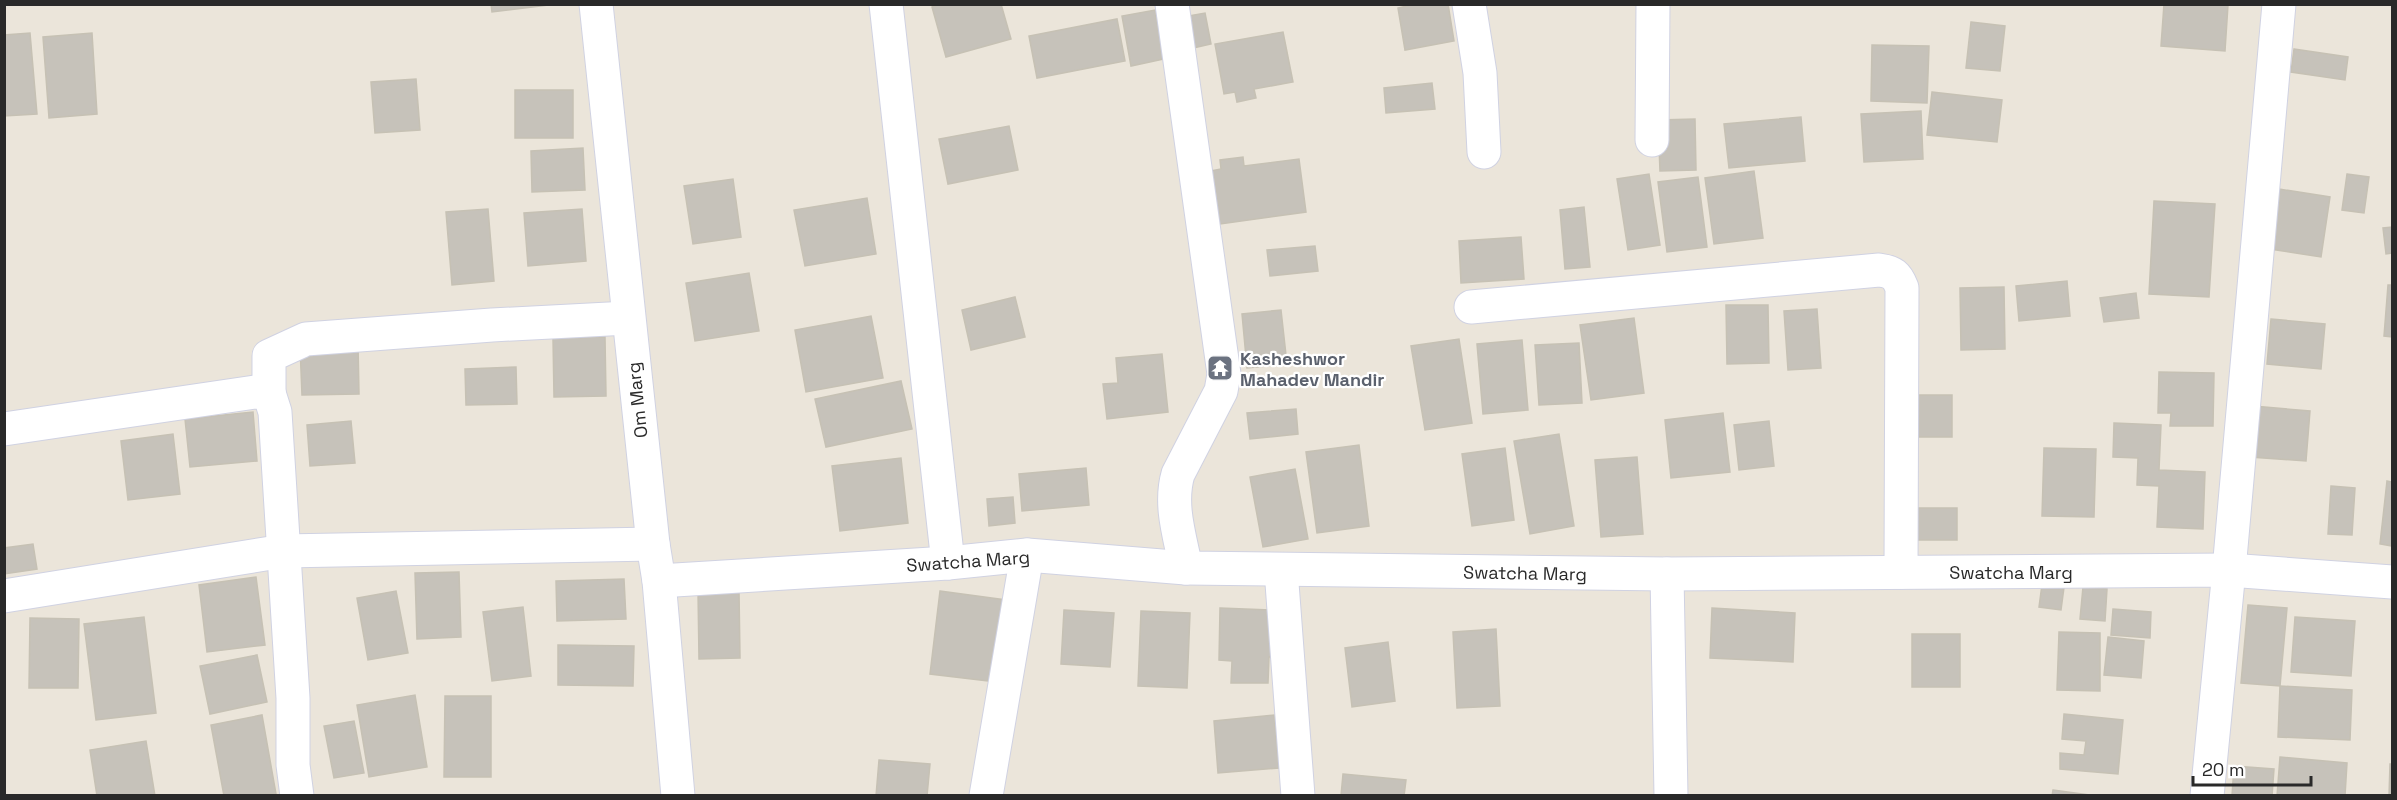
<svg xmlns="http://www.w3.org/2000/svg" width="2397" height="800" font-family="'Space Grotesk',sans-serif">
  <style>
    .building { fill: #c6c2ba; stroke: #c6c1b4; stroke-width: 1.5 }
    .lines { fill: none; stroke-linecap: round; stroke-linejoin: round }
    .minor-casing { stroke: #d0d2e2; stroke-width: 35 }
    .minor { stroke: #fff; stroke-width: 33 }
    .labels { text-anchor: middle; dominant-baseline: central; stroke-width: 4.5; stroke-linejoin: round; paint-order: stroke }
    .worship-label { font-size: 18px; font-weight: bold; fill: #5b616d; stroke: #fff; text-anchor: start }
    .street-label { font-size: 18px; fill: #292929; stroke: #fff }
  </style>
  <rect width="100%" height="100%" fill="#ebe5da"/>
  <g class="building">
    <path d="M491,4H548V5L492,12Z"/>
    <path d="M940,4H1001L1011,39L946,57L932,7Z"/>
    <path d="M1415,4H1448L1454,41L1405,50L1398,8Z"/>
    <path d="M2164,4L2228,5L2225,51L2161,46Z"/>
    <path d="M1155,10L1164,59L1131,66L1122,16Z"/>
    <path d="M1205,13L1211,44L1193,48L1188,16Z"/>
    <path d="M1117,19L1125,61L1037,78L1029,36Z"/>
    <path d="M1971,22L2005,26L2000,71L1966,68Z"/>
    <path d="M1283,32L1293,82L1254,89L1256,98L1237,102L1235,92L1224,94L1215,44Z"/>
    <path d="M30,33L37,114L4,116V35Z"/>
    <path d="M92,33L97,114L49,118L43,37Z"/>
    <path d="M1872,45L1929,46L1927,103L1871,101Z"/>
    <path d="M2294,49L2348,57L2345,80L2291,72Z"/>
    <path d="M416,79L420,130L375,133L371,82Z"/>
    <path d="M1432,83L1435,109L1386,113L1384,88Z"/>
    <rect x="515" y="90" width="58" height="48"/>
    <path d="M1932,92L2002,100L1997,142L1927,135Z"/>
    <path d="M1921,111L1923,159L1864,162L1861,114Z"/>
    <path d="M1801,117L1805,161L1729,168L1724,124Z"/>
    <path d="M1695,119L1696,170L1660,171L1658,120Z"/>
    <path d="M1009,126L1018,170L948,184L939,139Z"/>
    <path d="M583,148L585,190L532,192L531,151Z"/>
    <path d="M1243,157L1244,166L1299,159L1306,212L1213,225L1205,172L1221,169L1220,160Z"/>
    <path d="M1754,171L1763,238L1714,244L1705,178Z"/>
    <path d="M1649,174L1660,245L1628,250L1617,179Z"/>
    <path d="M2347,174L2369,177L2364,213L2342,210Z"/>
    <path d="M1698,177L1707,247L1667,252L1658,182Z"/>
    <path d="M733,179L741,237L693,244L684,186Z"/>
    <path d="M2279,189L2330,197L2321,257L2270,249Z"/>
    <path d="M867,198L876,254L805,266L794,210Z"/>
    <path d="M2154,201L2215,204L2209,297L2149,294Z"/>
    <path d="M1584,207L1590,267L1565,269L1560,210Z"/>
    <path d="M488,209L494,281L452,285L446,212Z"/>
    <path d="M582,209L586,261L528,266L524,213Z"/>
    <path d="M2392,227V253L2386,254L2383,228Z"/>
    <path d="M1521,237L1524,279L1461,283L1459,241Z"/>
    <path d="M1315,246L1318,271L1270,276L1267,250Z"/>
    <path d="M749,273L759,331L695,341L686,283Z"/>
    <path d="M2067,281L2070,316L2019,321L2016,286Z"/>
    <path d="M2388,285H2392V337L2384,336Z"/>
    <path d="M2004,287L2005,349L1961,350L1960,288Z"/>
    <path d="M2136,293L2139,318L2104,322L2100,298Z"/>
    <path d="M1015,297L1025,337L971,350L962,310Z"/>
    <path d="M1726,305H1768L1769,363L1727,364Z"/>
    <path d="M1817,309L1821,368L1788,370L1784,311Z"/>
    <path d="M1281,310L1287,364L1247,368L1242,314Z"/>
    <path d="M871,316L883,378L806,392L795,330Z"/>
    <path d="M1634,318L1644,393L1591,400L1580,325Z"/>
    <path d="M2271,319L2325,324L2321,369L2267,364Z"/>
    <path d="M605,337L606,396L554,397L553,338Z"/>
    <path d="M1459,339L1472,423L1425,430L1411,346Z"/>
    <path d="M1522,340L1528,410L1483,414L1477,344Z"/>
    <path d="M1579,343L1582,403L1539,405L1535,345Z"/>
    <path d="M358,344L359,394L302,395L300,346Z"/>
    <path d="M1162,354L1168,412L1107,419L1103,384L1118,383L1116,358Z"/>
    <path d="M516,367L517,404L466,405L465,369Z"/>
    <path d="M2159,372L2214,373L2213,426H2170L2171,413H2158Z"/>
    <path d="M901,381L912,429L826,447L815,399Z"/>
    <path d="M1916,395H1952V437H1915Z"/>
    <path d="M2253,406L2310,411L2306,461L2250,457Z"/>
    <path d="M1296,409L1298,434L1250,439L1247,413Z"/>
    <path d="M253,412L257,461L190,467L185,419Z"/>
    <path d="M1723,413L1730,472L1671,478L1665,420Z"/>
    <path d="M351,421L355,463L310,466L307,425Z"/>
    <path d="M1769,421L1774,466L1739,470L1734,425Z"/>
    <path d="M2114,423L2161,425L2159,470L2205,472L2203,529L2157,527L2159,486L2137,485L2138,458L2113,457Z"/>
    <path d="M173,434L180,494L128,500L121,441Z"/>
    <path d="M1559,434L1574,526L1530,534L1514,441Z"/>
    <path d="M1359,445L1369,526L1317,533L1306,452Z"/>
    <path d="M1505,448L1514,520L1472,526L1462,454Z"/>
    <path d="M2044,448L2096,449L2094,517L2042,516Z"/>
    <path d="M1637,457L1643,534L1601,537L1595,460Z"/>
    <path d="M901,458L908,523L840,531L832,466Z"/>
    <path d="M1086,468L1089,505L1022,511L1019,474Z"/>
    <path d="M1295,469L1308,539L1263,547L1250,477Z"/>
    <path d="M2387,481L2392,482V546L2380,544Z"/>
    <path d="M2331,486L2355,488L2352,535L2328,534Z"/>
    <path d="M1013,497L1015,523L989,526L987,499Z"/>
    <rect x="1917" y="508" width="40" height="32"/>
    <path d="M33,544L37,569L4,574V548Z"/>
    <path d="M459,572L461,637L417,639L415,573Z"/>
    <path d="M256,577L265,645L207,652L199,585Z"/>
    <path d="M2043,577L2065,580L2061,610L2039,607Z"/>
    <path d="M624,579L626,619L557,621L556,581Z"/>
    <path d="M2083,587L2107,589L2105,621L2080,619Z"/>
    <path d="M396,591L408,653L368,660L357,598Z"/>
    <path d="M698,591H739L740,658L699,659Z"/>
    <path d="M940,591L1006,600L996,682L930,674Z"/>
    <path d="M2248,605L2287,608L2280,686L2241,683Z"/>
    <path d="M523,607L531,676L492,681L483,612Z"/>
    <path d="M1220,608L1270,610L1269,639L1280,640L1279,657H1269L1268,683H1231L1232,661L1219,660Z"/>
    <path d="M1712,608L1795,613L1793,662L1710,658Z"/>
    <path d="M2113,609L2151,612L2150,638L2111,635Z"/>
    <path d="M1064,610L1114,613L1110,667L1061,664Z"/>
    <path d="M1141,611L1190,613L1187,688L1138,686Z"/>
    <path d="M144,617L156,713L96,720L84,624Z"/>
    <path d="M2295,617L2355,621L2351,676L2291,672Z"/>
    <path d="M30,618L79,619L78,688H29Z"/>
    <path d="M1496,629L1500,706L1457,708L1453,632Z"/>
    <path d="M2059,632L2100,633V691L2057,690Z"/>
    <rect x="1912" y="634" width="48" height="53"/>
    <path d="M2108,637L2144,641L2141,678L2104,675Z"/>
    <path d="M1388,642L1395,701L1352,707L1345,648Z"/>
    <path d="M558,645L634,646L633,686L558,685Z"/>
    <path d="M257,655L267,702L210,714L200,666Z"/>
    <path d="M2280,686L2352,690L2350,740L2278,737Z"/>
    <path d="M415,695L427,767L369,777L357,705Z"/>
    <path d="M445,696H491V777H444Z"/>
    <path d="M2064,714L2123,720L2118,774L2060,769V753L2084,755L2086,741L2062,739Z"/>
    <path d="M262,715L276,794L224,796L211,725Z"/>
    <path d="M1274,715L1279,768L1218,773L1214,721Z"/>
    <path d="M354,721L364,773L334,778L324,726Z"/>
    <path d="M146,741L155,796H97L90,750Z"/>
    <path d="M2280,757L2347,763L2345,796H2277Z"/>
    <path d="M879,760L930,764L927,796H876Z"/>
    <path d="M2390,764H2392V796H2389Z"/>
    <path d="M2234,766L2274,769L2272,796H2232Z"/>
    <path d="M1343,774L1406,780L1404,796H1341Z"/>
    <path d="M2053,790L2089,795V796H2052Z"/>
  </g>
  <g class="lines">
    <g class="minor-casing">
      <g id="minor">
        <path d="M596,4L653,544L659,581L678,796"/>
        <path d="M886,4L948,563"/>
        <path d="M1172,4L1224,374L1221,391L1178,474C1169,505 1180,537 1186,568"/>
        <path d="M1469,4L1480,73L1484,152"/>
        <path d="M1652,140L1653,4"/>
        <path d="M1471,307L1879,270C1893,272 1897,275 1902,288L1901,572"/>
        <path d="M269,393V356L306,339L492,325L628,318"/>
        <path d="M4,429L255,392L269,393L275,412L293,698V765L297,796"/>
        <path d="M1281,570L1298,796"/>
        <path d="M1667,574L1671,796"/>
        <path d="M659,581L948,563L1027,555L1186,568L1667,574L2229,570L2392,582"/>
        <path d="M4,596L284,551L653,544"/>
        <path d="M986,796L1027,555"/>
        <path d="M2207,796L2229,570L2279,4"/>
      </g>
    </g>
    <use href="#minor" class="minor"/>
  </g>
  <defs>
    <g id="temple-square" transform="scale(1.35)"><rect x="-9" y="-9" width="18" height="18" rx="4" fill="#6b7280" stroke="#fff"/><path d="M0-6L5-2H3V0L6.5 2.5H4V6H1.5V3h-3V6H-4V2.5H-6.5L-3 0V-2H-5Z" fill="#fff"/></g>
  </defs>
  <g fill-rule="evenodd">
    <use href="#temple-square" x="1220" y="368"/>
  </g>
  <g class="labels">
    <g class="worship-label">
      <text x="1240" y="358">Kasheshwor<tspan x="1240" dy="21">Mahadev Mandir</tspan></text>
    </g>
    <g class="street-label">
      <text transform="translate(637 400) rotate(-96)">Om Marg</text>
      <text transform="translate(968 561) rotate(-4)">Swatcha Marg</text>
      <text x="2011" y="572">Swatcha Marg</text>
      <text transform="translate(1525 573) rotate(1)">Swatcha Marg</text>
    </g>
  </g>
  <rect width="2397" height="800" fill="none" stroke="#292929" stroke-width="12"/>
  <path d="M2193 776v9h118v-9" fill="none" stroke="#292929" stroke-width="3"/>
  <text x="2202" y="776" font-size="18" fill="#292929" stroke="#ffffff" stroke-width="4.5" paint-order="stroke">20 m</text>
</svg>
